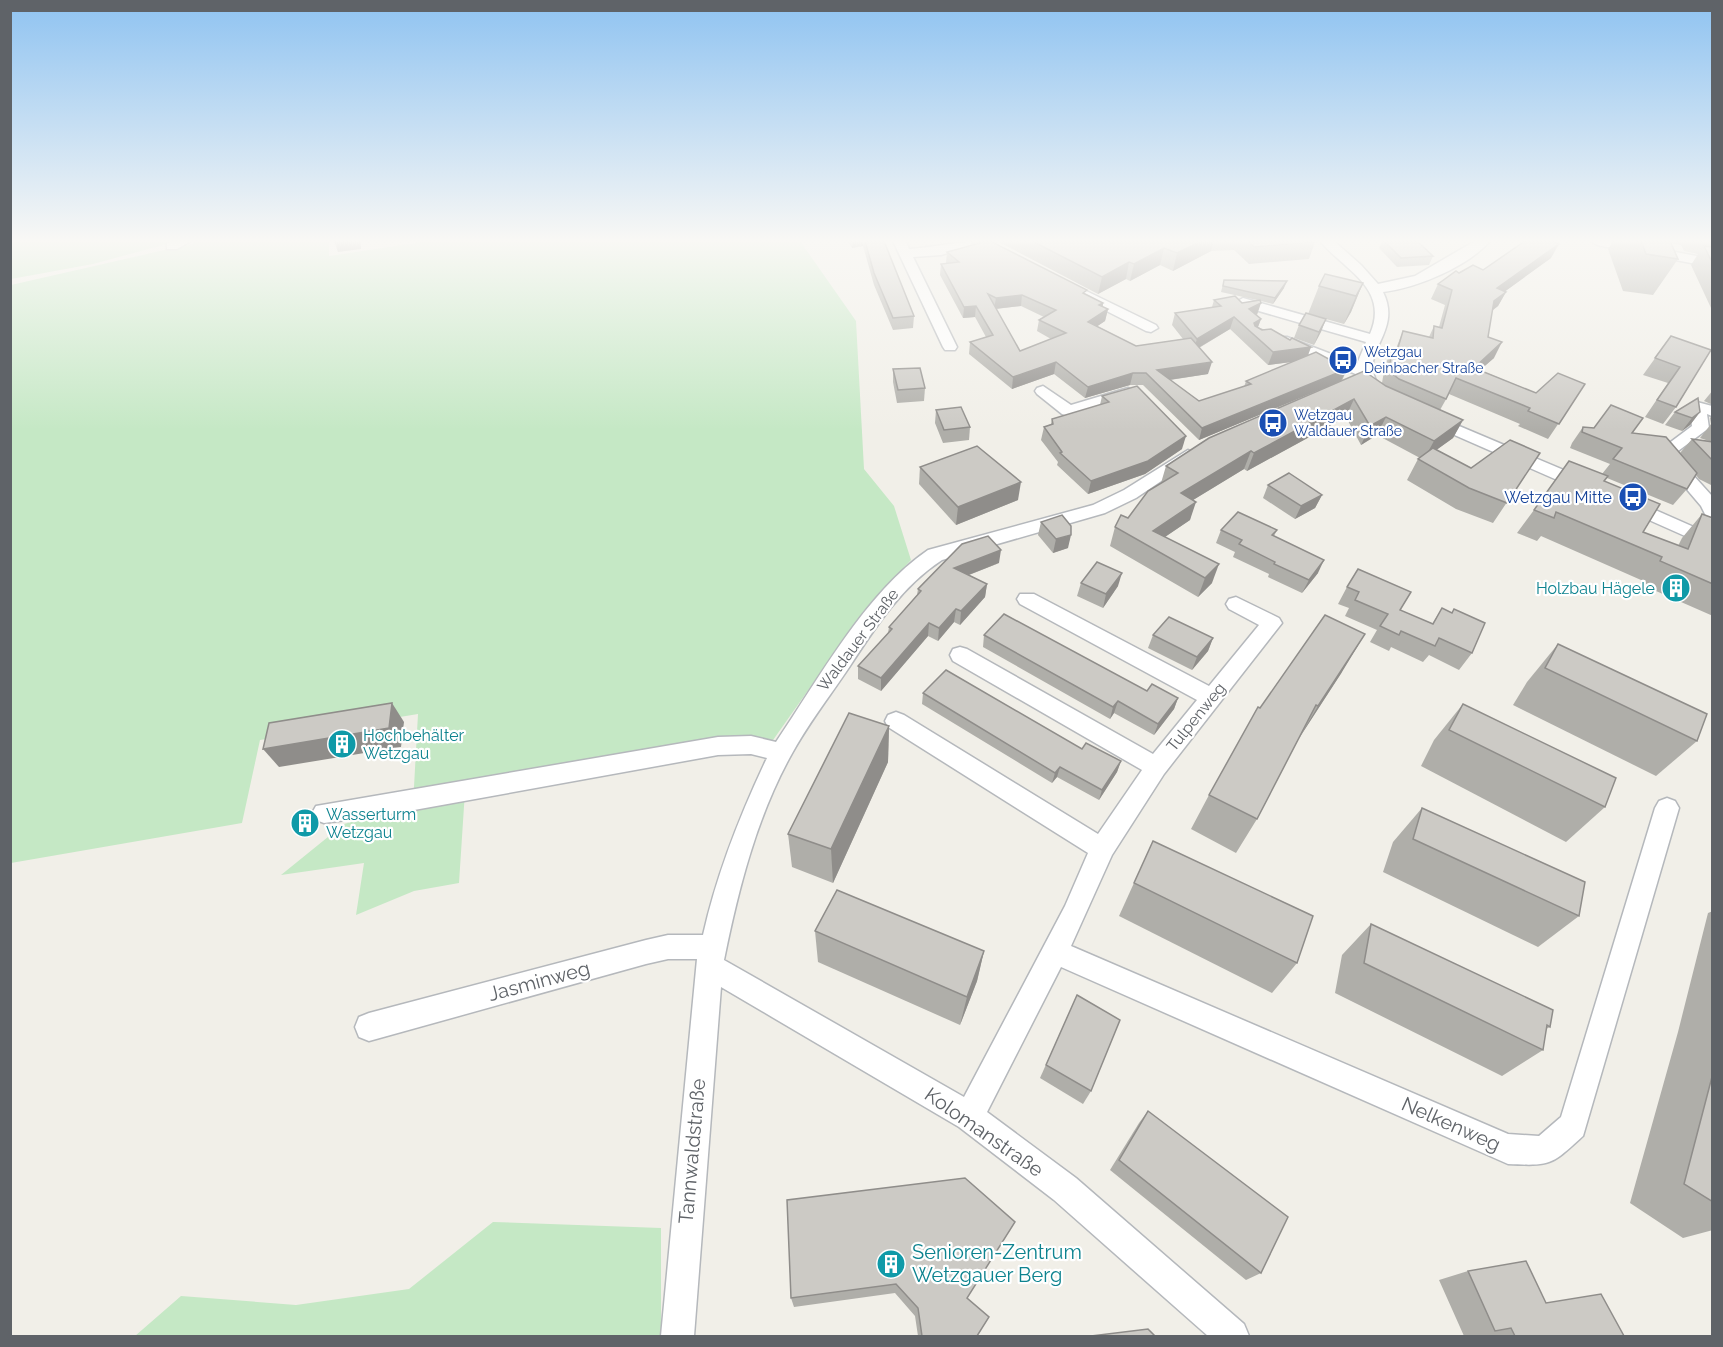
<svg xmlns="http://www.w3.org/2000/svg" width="1723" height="1347" font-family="Raleway,sans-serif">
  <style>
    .green { fill: #c5e8c5 }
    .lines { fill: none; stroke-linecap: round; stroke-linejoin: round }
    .minor-casing { stroke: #b5b8bc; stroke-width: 3 }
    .minor { fill: #fff; fill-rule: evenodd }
    .wall { fill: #afaea9; fill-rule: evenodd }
    .shaded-wall { fill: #8f8d8a }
    .building { fill: #cccac5; stroke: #8f8d8a; stroke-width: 1.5; fill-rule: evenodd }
    .labels { text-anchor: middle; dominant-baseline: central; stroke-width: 4.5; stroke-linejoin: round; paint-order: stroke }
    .far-transit-label { font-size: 14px; fill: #164399; stroke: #fff; text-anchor: start }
    .transit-label { font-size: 16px; fill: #164399; stroke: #fff; text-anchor: end }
    .culture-label { font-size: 16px; fill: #0d838f; stroke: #fff; text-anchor: start }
    .street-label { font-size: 16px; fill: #5f6368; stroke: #fff }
    .near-street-label { font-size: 20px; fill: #5f6368; stroke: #fff }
    .near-culture-label { font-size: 20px; fill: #0d838f; stroke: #fff; text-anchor: start }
  </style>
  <rect width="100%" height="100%" fill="#f1efe8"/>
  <g class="green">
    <path d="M11,241H178L93,264L11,279Z"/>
    <path d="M204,241H329V256L429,241H800L856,321L864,469L894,506L911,560L864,611L766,750L708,751L465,791L459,883L414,891L356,915L364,863L281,875L344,824L413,805L418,714L260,740L242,823L11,863V285Z"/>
    <path d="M493,1222L661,1228V1336H135L181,1296L296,1305L409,1289Z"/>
  </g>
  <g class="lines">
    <g class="minor-casing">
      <g id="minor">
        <path d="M173,241H191L177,249H167V243Z"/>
        <path d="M893,241H906L909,249C936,247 961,241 987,241L941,255L913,257L957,347L955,350H945L943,347Z"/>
        <path d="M1320,241H1334L1361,265L1378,284L1415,276L1475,241H1490C1467,267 1417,288 1383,292C1402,330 1363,350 1375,378C1377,383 1382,388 1386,393L1378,398L1372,396L1358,375L1275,340L1277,337H1287L1357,364L1366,342L1238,305L1236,302L1243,298L1370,334C1390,288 1344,270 1320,241Z"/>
        <path d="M1591,241H1618L1712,259V267L1597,245Z"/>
        <path d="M1078,287L1156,325L1158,328L1151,332L1146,331L1073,294L1071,291Z"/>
        <path d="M1043,386L1071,405L1128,388L1136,393L1134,396L1068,416L1062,414L1037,394L1035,391L1037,388Z"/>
        <path d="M1697,402L1712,406V416L1707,414L1709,428L1674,454L1712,496V518L1706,516L1701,506L1656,453L1692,426L1689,407Z"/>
        <path d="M1433,415L1592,482L1595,486L1586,492L1580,490L1427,423L1425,420L1427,417Z"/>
        <path d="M1188,450L1196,455L1194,459L1136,498L1105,513L942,560C902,586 876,626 850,666C830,696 807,725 790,757C756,819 738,891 724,960L964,1097L1065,906L1088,853L888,727L885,721L888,715L896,712L904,715L1098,834L1142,770L953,661L950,655L953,649L960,647L967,649L1153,754L1197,700L1020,604L1017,599L1020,594H1034L1209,686L1259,625L1229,609L1226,604L1229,599L1236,597L1279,618L1282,623L1164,774L1112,855L1071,946L1508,1134L1539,1136L1561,1117L1655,808L1659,801L1667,798L1675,801L1679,808L1583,1136C1551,1165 1552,1166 1508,1164L1061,967L987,1112L1076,1178L1244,1324L1249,1336H1208L1054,1200L959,1127L721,987L694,1336H661L697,959H668L646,964L369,1041L359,1037L355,1027L359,1017L369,1013L646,940L668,935H703C717,873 740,815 767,758L751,754L718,755L403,812L324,823L316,820L312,813L316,806L718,737L751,736L776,742C818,680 866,592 928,550L1093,505L1124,490Z"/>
        <path d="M1628,498L1712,535V548L1622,508L1619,504L1622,500Z"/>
      </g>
    </g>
    <use href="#minor" class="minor"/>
  </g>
  <g class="wall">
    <path d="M848,241H884L914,316L913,328L893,330L874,285L863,246L852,248Z"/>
    <path d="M971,241H990L1086,294L1103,303V307L1108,309L1105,321L1097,326L1136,346L1183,339L1172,325L1175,313L1212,307L1214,300L1242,303L1257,300L1221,292L1224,280L1284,288L1273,304L1261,301L1256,316L1261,319L1258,327L1290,340L1311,347L1308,355L1347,369L1342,381L1382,383L1385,365L1392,350L1395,351L1403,331L1429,337L1434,326L1439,327L1445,305L1431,299L1438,284L1459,273L1551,258L1505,291L1506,292L1498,306L1492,311L1488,337L1494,358L1480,370L1536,393L1585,384L1548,439L1518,426L1520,424L1449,394L1440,410L1463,420L1453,438L1436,450L1471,468L1540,453L1493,523L1456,509L1407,480L1418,459L1420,458L1377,435L1361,445L1346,417L1247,471L1244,469L1193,500L1190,520L1165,537L1212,583L1198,597L1110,546L1115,527L1128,518L1161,483L1166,466L1321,389L1199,440L1143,385H1130L1085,398L1054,374L1012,389L969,354L970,342L986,337L975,317L963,318L940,275L941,264L947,263H946L947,252L971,245ZM1021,306L1044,317L1039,320L1037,331L1051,339L1020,351L996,309ZM1230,329L1268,365L1292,362L1246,381L1244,387L1199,401L1170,380L1208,374L1199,348Z"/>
    <path d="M997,241H1314L1315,242L1309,259L1249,264L1234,250L1211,251L1173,271L1160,265L1130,281L1126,279L1098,294Z"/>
    <path d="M1382,241H1417L1433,256L1429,265L1397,267L1379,248Z"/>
    <path d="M1613,241H1713V309L1711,308L1691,265L1698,254L1684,251L1681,245L1671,243L1678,259L1653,295L1623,291L1608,249Z"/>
    <path d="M1363,283L1351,312L1344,324L1326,319L1314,345L1294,338L1299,325L1308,314L1319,286Z"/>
    <path d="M1671,336L1711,350L1676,407L1663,424L1645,417L1668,383L1643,375Z"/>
    <path d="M893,369L925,388L924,401L897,403L893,382Z"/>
    <path d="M1713,390V405L1704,401Z"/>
    <path d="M1102,396L1182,449L1145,474L1088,494L1057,465L1058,462L1041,440L1044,427L1051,424L1052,419L1100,405Z"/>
    <path d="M936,410L970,427L969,440L943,443L935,423Z"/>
    <path d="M1675,412H1700L1690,425L1682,431L1665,425Z"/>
    <path d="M1713,414V486L1699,479L1696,475L1687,489L1673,505L1607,478L1604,481L1643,532L1678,546L1682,538L1702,514L1713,518V616L1640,584L1641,580L1541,536L1537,541L1517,533L1534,510L1602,474L1610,464L1570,448L1572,443L1583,427L1632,433L1680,453L1692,439L1709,441L1700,438L1711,424L1710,418Z"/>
    <path d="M920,467L1018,500L956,525L919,484Z"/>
    <path d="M1268,485L1322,495L1315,508L1295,519L1263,498Z"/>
    <path d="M1041,522L1068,548L1053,553L1038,535Z"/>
    <path d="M1221,530H1277L1274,536L1318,573L1302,593L1268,577L1269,574L1233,557L1235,552L1216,543Z"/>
    <path d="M999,563L969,575L987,584L985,597L960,625L954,622L938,641L928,636L881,691L858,679V666L888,633L889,627L917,595L918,589Z"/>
    <path d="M1081,583L1118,586L1103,608L1077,596Z"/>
    <path d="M1347,587L1432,624L1442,608L1472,653L1459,670L1429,655L1423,662L1391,647L1389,651L1370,642L1377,630L1345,616L1349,608L1338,604Z"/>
    <path d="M984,635L1147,691L1178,698L1174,709L1154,735L1114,713L1110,719L983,647Z"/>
    <path d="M1153,635L1213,638L1208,651L1192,670L1148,648Z"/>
    <path d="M1558,644L1697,741L1656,776L1513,705L1527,682Z"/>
    <path d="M1342,672L1297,741L1257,819L1236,853L1191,829L1209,795L1260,708Z"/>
    <path d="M923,693L1082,749L1121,761L1117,772L1099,800L1057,777L1052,783L922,704Z"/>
    <path d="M1463,704L1605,807L1566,842L1421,766L1434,740Z"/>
    <path d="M889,726L888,762L833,883L792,867L788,834Z"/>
    <path d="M1422,808L1579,916L1538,947L1383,872L1393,842Z"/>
    <path d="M1153,841L1297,963L1272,993L1119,916Z"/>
    <path d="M1713,911V1230L1683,1238L1630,1203L1678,1032L1708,913Z"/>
    <path d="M1371,924L1550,1027L1546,1029L1543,1050L1502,1076L1335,993L1342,955Z"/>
    <path d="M815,931L984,951L977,981L960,1025L818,962Z"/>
    <path d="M1077,995L1091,1091L1083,1104L1040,1078Z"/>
    <path d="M1148,1111L1261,1273L1246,1280L1110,1170L1139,1123Z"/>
    <path d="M787,1200L967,1298L977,1336H918L915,1316L895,1293L794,1307L791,1298Z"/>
    <path d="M1468,1271L1546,1303L1624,1336H1480L1479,1335L1464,1336L1439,1280Z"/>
  </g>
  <g class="shaded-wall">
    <path d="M334,241H361V249L338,252Z"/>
    <path d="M852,241H863V246L852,248Z"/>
    <path d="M1202,241H1214L1211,251L1173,271L1177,253Z"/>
    <path d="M1559,244L1551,258L1489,303L1497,288Z"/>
    <path d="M1164,248L1160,265L1130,281L1134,264Z"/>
    <path d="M1129,262L1126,279L1098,294L1102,277Z"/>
    <path d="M1287,281L1284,288L1273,304L1275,298Z"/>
    <path d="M1363,283L1351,312L1344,324L1356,296Z"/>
    <path d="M1506,292L1498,306L1486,315L1494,301Z"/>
    <path d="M1022,295L1021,306L994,309L996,298Z"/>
    <path d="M1103,303L1101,314L1108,309L1105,321L1086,334L1088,322L1099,305Z"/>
    <path d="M1261,303L1257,315L1249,309Z"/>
    <path d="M976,306L975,317L963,318L964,307Z"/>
    <path d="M1234,317L1230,329L1193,351L1197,339Z"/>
    <path d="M1261,319L1256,332L1254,323Z"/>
    <path d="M1326,319L1321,332L1314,345L1319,332Z"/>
    <path d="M1502,342L1494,358L1465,383L1474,368Z"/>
    <path d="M1311,347L1306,360L1268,365L1273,352Z"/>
    <path d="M1056,362L1054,374L1012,389L1013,377Z"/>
    <path d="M1212,362L1208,374L1155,382L1157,370Z"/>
    <path d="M1347,369L1341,381L1199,440L1202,428Z"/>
    <path d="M1133,373L1130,385L1085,398L1088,387Z"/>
    <path d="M1354,399L1346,417L1247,471L1254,453Z"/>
    <path d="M1700,412L1690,425L1682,431L1692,418Z"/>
    <path d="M1386,417L1377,435L1361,445L1370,426Z"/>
    <path d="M1463,420L1453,438L1424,459L1434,441Z"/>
    <path d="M1186,436L1182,449L1145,474L1088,494L1091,481Z"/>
    <path d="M1251,451L1244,469L1175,511L1181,493Z"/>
    <path d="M1021,482L1018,500L956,525L958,507Z"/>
    <path d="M1322,495L1315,508L1295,519L1301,506Z"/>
    <path d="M1196,502L1190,520L1150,547L1153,531Z"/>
    <path d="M1071,535L1068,548L1053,553L1056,539Z"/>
    <path d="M1001,550L999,563L953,581L954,568Z"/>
    <path d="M1324,560L1318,573L1302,593L1309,580Z"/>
    <path d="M1219,564L1212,583L1198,597L1205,578Z"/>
    <path d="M1122,573L1118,586L1103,608L1106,594Z"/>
    <path d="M987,584L985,597L960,625L961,611Z"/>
    <path d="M956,609L954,622L938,641L939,628Z"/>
    <path d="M929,623L928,636L881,691V678Z"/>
    <path d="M1365,634L1342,672L1296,743L1318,706Z"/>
    <path d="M1213,638L1208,651L1192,670L1197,657Z"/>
    <path d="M1178,698L1174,709L1154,735L1158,724Z"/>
    <path d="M1118,701L1114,713L1110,719L1113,707Z"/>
    <path d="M392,703L404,722L401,747L279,767L263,749Z"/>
    <path d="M889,726L888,762L833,883L831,849Z"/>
    <path d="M1121,761L1117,772L1099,800L1102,790Z"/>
    <path d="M1060,767L1057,777L1052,783L1055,773Z"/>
    <path d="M984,951L977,981L960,1025L967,997Z"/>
  </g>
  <g class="building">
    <path d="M865,241H884L914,316L893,318L874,273Z"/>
    <path d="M976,241H990L1087,290L1083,293L1103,303L1099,305L1108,309L1088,322L1136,346L1191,338L1212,362L1157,370L1199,401L1251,384L1246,381L1316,352L1347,369L1202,428L1146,373H1133L1088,387L1056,362L1013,377L970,342L993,335L976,306L964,307L941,264L959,262L947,252L980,243ZM988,294L996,298L1022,295L1056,310L1039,320L1066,333L1020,351Z"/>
    <path d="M1032,241H1202L1177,253L1164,248L1134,264L1129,262L1102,277Z"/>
    <path d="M1248,241H1314L1315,242L1254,247Z"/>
    <path d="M1384,241H1417L1433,256L1401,258Z"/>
    <path d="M1525,241H1551L1559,244L1497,288L1506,292L1494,301L1488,337L1502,342L1474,368L1536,393L1558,373L1585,384L1559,424L1528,411L1530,408L1456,378L1446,399L1399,379L1389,371L1392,350L1397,351L1403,331L1433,338L1434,326L1442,328L1452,290L1438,284L1456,271L1459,273L1473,265L1483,270Z"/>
    <path d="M1641,241H1670L1678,259L1646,254Z"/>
    <path d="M1704,246L1713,247V264Z"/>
    <path d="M1325,274L1363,283L1356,296L1319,286Z"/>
    <path d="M1224,280L1287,281L1275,298L1223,286Z"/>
    <path d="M1235,296L1242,303L1260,300L1261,303L1249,309L1261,319L1254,323L1255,326L1262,330L1271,329L1290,340L1292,338L1311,347L1273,352L1234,317L1197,339L1175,313L1221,306L1214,300Z"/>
    <path d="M1306,313L1326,319L1319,332L1299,325Z"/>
    <path d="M1671,336L1711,350L1676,407L1657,400L1680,367L1655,358Z"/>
    <path d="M920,368L925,388L898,390L893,369Z"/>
    <path d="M1364,371L1386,386L1463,420L1434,441L1386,417L1370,426L1354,399L1254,453L1251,451L1181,493L1196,502L1153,531L1219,564L1205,578L1115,527L1121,515L1128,518L1148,491L1178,473L1166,466L1209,438Z"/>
    <path d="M1137,386L1186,436L1148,461L1091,481L1060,453L1062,452L1044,427L1053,424L1052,419L1109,402L1102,396Z"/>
    <path d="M1698,398L1700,412L1692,418L1675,412Z"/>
    <path d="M1611,405L1643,418L1632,433L1666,437L1697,473L1687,489L1613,459L1622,448L1582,432L1583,427L1594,428Z"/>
    <path d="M961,407L970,427L944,430L936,410Z"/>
    <path d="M1692,439L1713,442V461Z"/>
    <path d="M1510,440L1540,453L1507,503L1469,488L1418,459L1433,448L1471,468Z"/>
    <path d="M977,446L1021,482L958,507L920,467Z"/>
    <path d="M1569,461L1608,476L1604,481L1660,504L1643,532L1688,549L1702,514L1713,518V584L1660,561L1662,557L1556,512L1554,518L1534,510Z"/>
    <path d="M1289,473L1322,495L1301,506L1268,485Z"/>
    <path d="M1238,512L1277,530L1272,535L1324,560L1309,580L1274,564L1275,562L1239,544L1242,540L1221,530Z"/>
    <path d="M1062,515L1071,526V535L1056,539L1041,522Z"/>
    <path d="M988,536L1001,550L954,568L987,584L961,611L956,609L939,628L929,623L881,678L858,666L892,629L889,627L921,591L918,589L962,544Z"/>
    <path d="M1097,562L1122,573L1106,594L1081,583Z"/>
    <path d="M1358,569L1411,592L1400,610L1433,624L1442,608L1452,613L1454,609L1485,623L1472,653L1439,638L1435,646L1401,631L1399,635L1380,626L1388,614L1355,600L1359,592L1347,587Z"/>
    <path d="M1004,614L1147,691L1152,684L1178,698L1158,724L1118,701L1113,707L984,635Z"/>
    <path d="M1325,615L1365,634L1318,706L1316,705L1257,819L1209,795L1258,707L1260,708Z"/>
    <path d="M1169,617L1213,638L1197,657L1153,635Z"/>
    <path d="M1558,644L1707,714L1697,741L1545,668Z"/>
    <path d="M946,670L1082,749L1086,743L1121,761L1102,790L1060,767L1055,773L923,693Z"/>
    <path d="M392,703L389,728L263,749L269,723Z"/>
    <path d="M1463,704L1616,778L1605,807L1449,730Z"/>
    <path d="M849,713L889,726L831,849L788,834Z"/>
    <path d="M1422,808L1585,882L1579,916L1413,839Z"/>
    <path d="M1153,841L1313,916L1297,963L1134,883Z"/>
    <path d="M837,890L984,951L967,997L815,931Z"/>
    <path d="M1371,924L1553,1010L1550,1027L1547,1025L1543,1050L1364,963Z"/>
    <path d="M1077,995L1120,1020L1091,1091L1046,1065Z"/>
    <path d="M1713,1073V1202L1684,1184Z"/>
    <path d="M1148,1111L1288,1217L1261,1273L1119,1160Z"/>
    <path d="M965,1178L1015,1222L967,1298L989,1317L977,1336H922L918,1308L896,1284L791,1298L787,1200Z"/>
    <path d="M1526,1261L1546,1303L1601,1294L1624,1336H1515L1511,1328L1495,1331L1468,1271Z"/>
    <path d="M1148,1329L1155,1336H1091Z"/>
  </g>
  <linearGradient id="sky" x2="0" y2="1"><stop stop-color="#8fc3f1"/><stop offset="0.56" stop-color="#f9f8f5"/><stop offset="1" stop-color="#f9f8f5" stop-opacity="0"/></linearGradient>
  <rect width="1723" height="430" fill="url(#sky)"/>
  <defs>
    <g id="bus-disc" transform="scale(1.5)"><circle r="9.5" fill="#1a4fb4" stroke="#fff"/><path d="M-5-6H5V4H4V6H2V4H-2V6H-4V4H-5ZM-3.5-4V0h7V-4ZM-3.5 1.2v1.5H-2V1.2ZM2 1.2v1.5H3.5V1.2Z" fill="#fff"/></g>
    <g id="building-disc" transform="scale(1.5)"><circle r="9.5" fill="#0f9aa8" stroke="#fff"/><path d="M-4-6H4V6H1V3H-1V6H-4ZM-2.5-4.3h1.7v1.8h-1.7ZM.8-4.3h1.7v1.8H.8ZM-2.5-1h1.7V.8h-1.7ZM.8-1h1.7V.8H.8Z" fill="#fff"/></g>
  </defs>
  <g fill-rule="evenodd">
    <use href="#bus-disc" x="1343" y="360"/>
    <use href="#bus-disc" x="1273" y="423"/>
    <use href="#bus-disc" x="1633" y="497"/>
    <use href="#building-disc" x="1676" y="588"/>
    <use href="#building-disc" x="342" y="744"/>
    <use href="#building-disc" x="305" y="823"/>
    <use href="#building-disc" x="891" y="1264"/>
  </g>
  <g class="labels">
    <g class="far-transit-label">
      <text x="1364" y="352">Wetzgau<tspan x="1364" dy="16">Deinbacher Straße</tspan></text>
      <text x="1294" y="415">Wetzgau<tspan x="1294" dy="16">Waldauer Straße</tspan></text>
    </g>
    <g class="transit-label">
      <text x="1612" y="497">Wetzgau Mitte</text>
    </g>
    <g class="culture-label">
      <text x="1655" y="588" text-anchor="end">Holzbau Hägele</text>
      <text x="363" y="735">Hochbehälter<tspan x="363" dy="18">Wetzgau</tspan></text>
      <text x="326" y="814">Wasserturm<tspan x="326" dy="18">Wetzgau</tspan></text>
    </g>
    <g class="street-label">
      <text transform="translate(858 640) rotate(-53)">Waldauer Straße</text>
      <text transform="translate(1196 717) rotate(-51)">Tulpenweg</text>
    </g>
    <g class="near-street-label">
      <text transform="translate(539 981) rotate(-15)">Jasminweg</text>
      <text transform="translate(1451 1124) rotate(24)">Nelkenweg</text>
      <text transform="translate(984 1132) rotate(35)">Kolomanstraße</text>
      <text transform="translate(692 1151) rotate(-85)">Tannwaldstraße</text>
    </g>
    <g class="near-culture-label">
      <text x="912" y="1252">Senioren-Zentrum<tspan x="912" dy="23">Wetzgauer Berg</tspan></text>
    </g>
  </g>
  <rect width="1723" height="1347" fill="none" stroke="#5f6368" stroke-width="24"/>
</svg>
